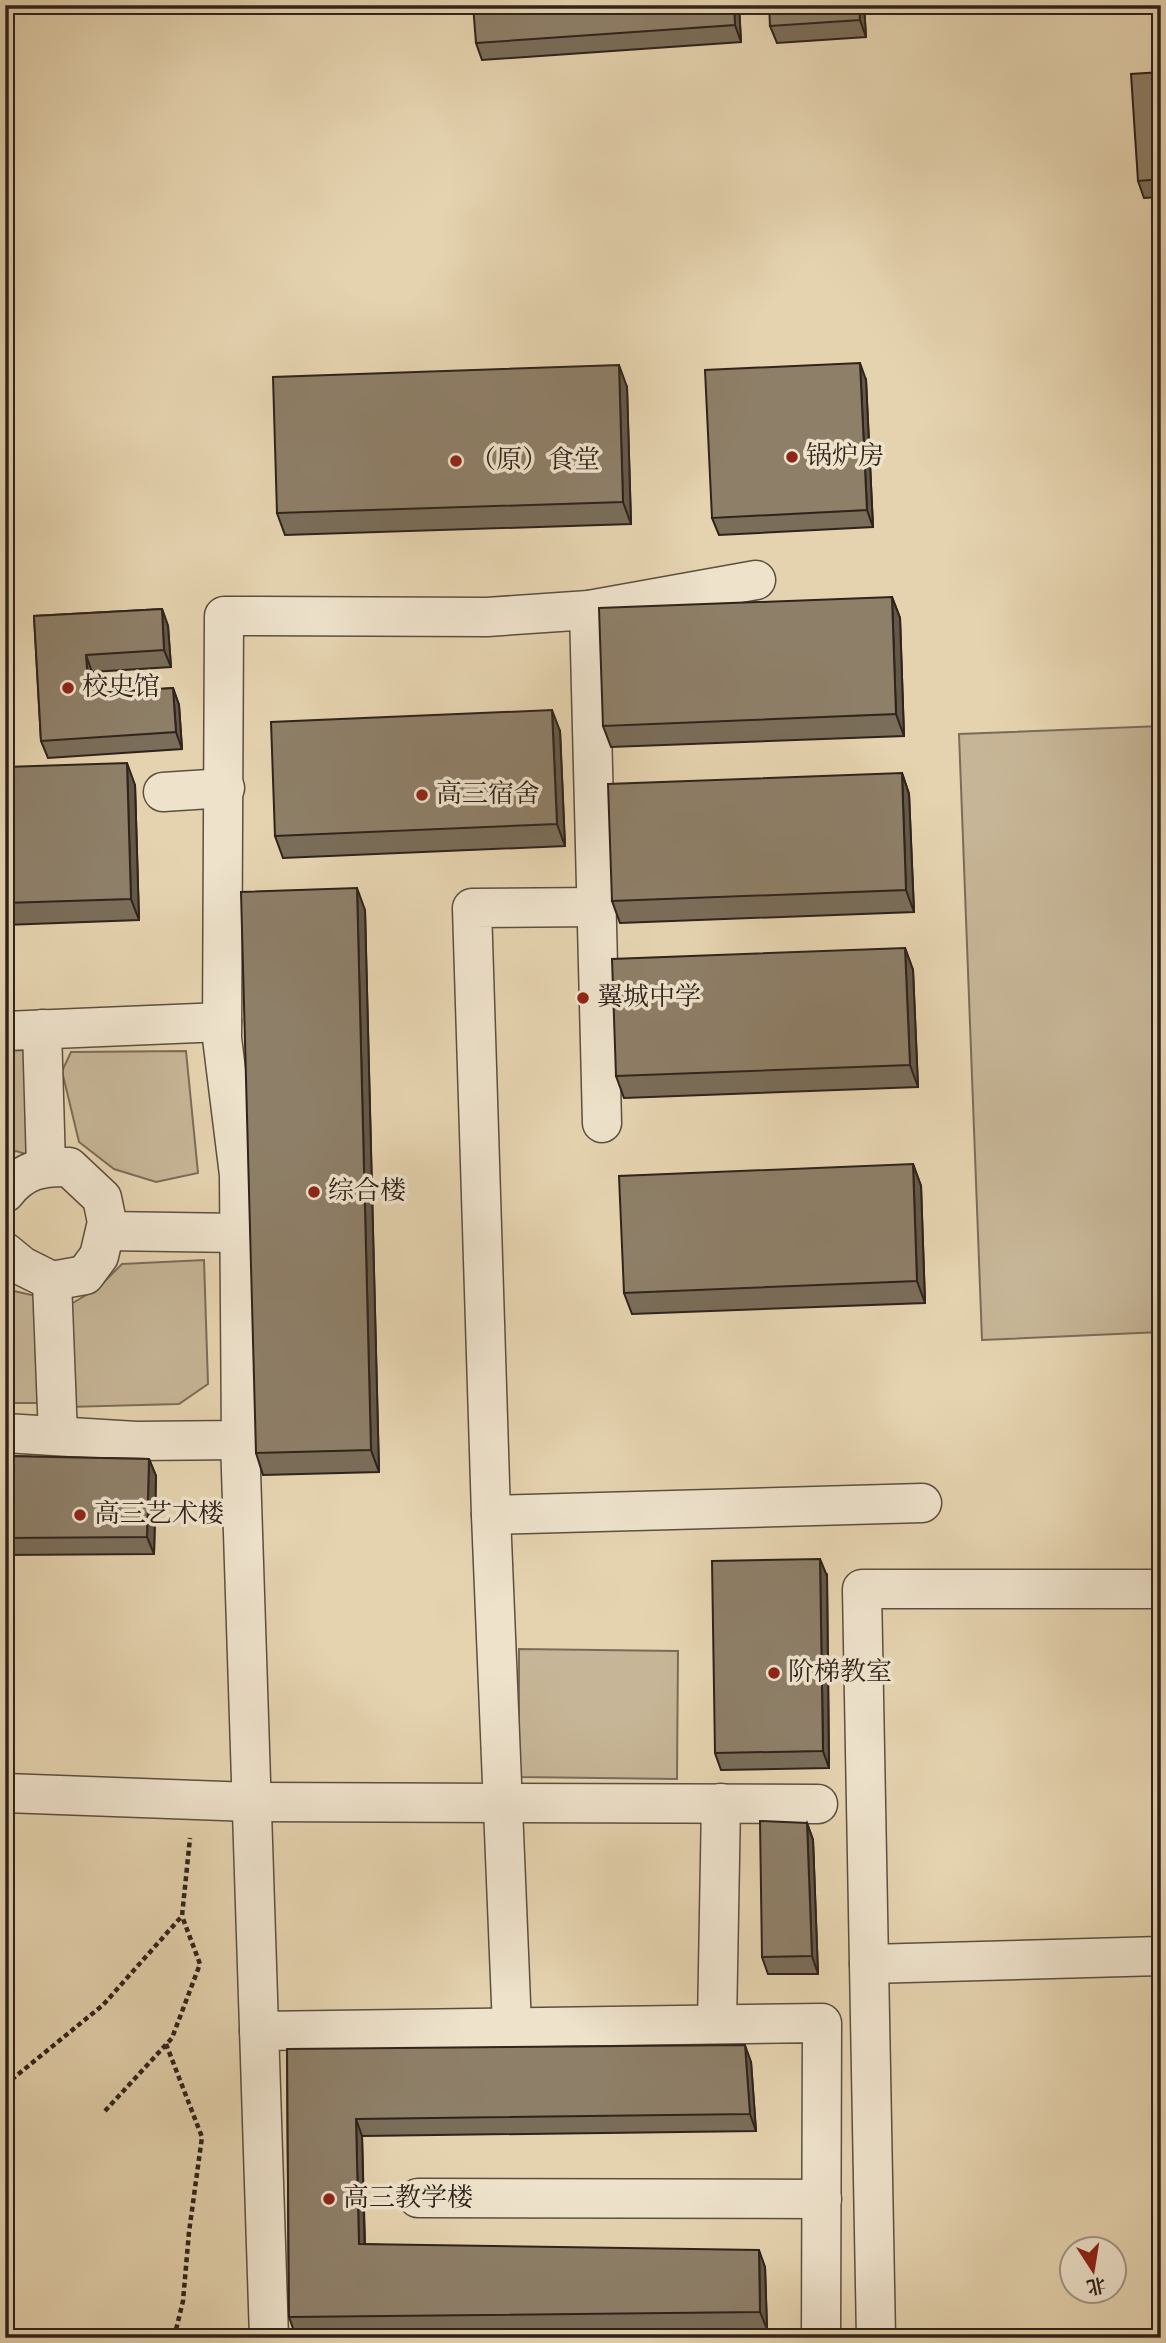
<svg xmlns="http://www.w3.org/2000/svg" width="1166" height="2343" font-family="'Sorts Mill Goudy','Noto Serif SC',serif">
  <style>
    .green { fill: #c6b596; stroke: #7a6c59; stroke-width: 2 }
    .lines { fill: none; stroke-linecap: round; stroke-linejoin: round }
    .street-casing { stroke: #5c4f41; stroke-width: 41 }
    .path { stroke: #2f231c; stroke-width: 4.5; stroke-dasharray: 5 3.5; stroke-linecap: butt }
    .street { stroke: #eee2cb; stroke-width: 38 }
    .wall { fill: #7a6d59; stroke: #2f231c; stroke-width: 2 }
    .shaded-wall { fill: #635949; stroke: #2f231c; stroke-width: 2 }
    .building { fill: #8e7f68; stroke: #2f231c; stroke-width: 2 }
    .poi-dot { fill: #8f2418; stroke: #eee2cb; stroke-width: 2.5 }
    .labels { text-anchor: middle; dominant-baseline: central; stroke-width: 7; stroke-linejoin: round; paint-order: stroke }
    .poi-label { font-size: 26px; fill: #2f231c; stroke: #eee2cb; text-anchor: start }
  </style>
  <rect width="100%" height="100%" fill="#e5d3af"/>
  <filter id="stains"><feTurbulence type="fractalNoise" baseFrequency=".00286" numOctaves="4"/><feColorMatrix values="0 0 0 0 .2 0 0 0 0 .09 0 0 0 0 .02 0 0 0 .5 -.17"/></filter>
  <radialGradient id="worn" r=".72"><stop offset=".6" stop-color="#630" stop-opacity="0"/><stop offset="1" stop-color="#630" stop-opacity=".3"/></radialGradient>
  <g class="green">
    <path d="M1161,726V1332L982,1340L959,734Z"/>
    <path d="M26,1050L29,1155L16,1151L5,1158V1051Z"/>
    <path d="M186,1051L198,1173L156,1182L114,1169L79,1142L62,1071L71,1052Z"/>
    <path d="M204,1260L208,1384L179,1404L67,1407L71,1304L98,1288L122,1264Z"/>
    <path d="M5,1289L36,1296L39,1403H5Z"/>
    <path d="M519,1649L678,1651L677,1779L519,1777Z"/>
  </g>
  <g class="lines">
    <g class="street-casing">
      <g id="street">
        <path d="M589,610L602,1123"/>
        <path d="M163,792L225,788"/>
        <path d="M42,1029L46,1166"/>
        <path d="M5,1031L222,1022"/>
        <path d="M5,1193C23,1170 42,1166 69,1167L102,1198L107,1222L99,1256L85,1275L52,1281L22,1266L5,1252"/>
        <path d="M106,1231L239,1233"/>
        <path d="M52,1281L58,1436"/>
        <path d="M5,1433L136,1441L241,1440L239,1175L222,1038L224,616L487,617L589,610L756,580"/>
        <path d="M240,1440L269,2338"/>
        <path d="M491,1515L922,1503"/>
        <path d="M5,1793L251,1802L818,1804"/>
        <path d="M869,1964L862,1589H1161"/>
        <path d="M717,2024L721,1803"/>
        <path d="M512,2027L491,1515L472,908L598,907"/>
        <path d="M259,2031L822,2023L821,2338"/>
        <path d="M418,2198L822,2199"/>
        <path d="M876,2338L869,1964L1161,1956"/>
      </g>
    </g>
    <g class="path">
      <path d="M166,2044L202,2137L189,2232L183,2301L174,2338"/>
      <path d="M5,2085L103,2005L182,1916L190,1838"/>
      <path d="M105,2111L172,2038L200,1964L182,1916"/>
    </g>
    <use href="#street" class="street"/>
  </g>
  <g class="wall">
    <path d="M739,5L741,42L482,60L476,43Z"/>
    <path d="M864,5L866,37L777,43L770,26Z"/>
    <path d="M1161,72V197L1144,198L1138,181Z"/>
    <path d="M866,380L873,527L719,535L712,518Z"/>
    <path d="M627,387L631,524L285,535L277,513Z"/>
    <path d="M892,597L900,618L904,736L611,747L603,726Z"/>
    <path d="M162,609L168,626L171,667L92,672L94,693L173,688L179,705L182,749L48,758L41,741L34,616Z"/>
    <path d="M560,731L565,846L283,858L275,836Z"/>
    <path d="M5,767L135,785L139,920L5,925Z"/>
    <path d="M902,773L909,794L914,912L620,923L612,901Z"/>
    <path d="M365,910L379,1472L263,1475L256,1453Z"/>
    <path d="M905,948L913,970L918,1087L624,1098L616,1076Z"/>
    <path d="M913,1164L921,1186L925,1303L632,1314L624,1293Z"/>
    <path d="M5,1456L149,1459L156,1476L154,1554L5,1555Z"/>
    <path d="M827,1576L829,1768L721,1770L715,1753Z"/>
    <path d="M807,1823L813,1840L818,1974H768L762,1957Z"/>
    <path d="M287,2049L751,2062L756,2131L362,2136L365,2244L765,2267L767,2329L295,2334L289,2317Z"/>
  </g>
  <g class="shaded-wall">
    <path d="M734,5H739L741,42L735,25Z"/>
    <path d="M859,5H864L866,37L860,20Z"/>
    <path d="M860,363L866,380L873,527L867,510Z"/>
    <path d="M619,365L627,387L631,524L623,502Z"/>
    <path d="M892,597L900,618L904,736L896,714Z"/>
    <path d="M162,609L168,626L171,667L164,650Z"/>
    <path d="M86,655L92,672L95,711L89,694Z"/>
    <path d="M173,688L179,705L182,749L176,732Z"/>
    <path d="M552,710L560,731L565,846L557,824Z"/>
    <path d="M127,763L135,785L139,920L131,899Z"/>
    <path d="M902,773L909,794L914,912L906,890Z"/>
    <path d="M357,888L365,910L379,1472L371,1450Z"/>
    <path d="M905,948L913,970L918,1087L910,1065Z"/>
    <path d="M913,1164L921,1186L925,1303L917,1281Z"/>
    <path d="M149,1459L156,1476L154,1554L147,1537Z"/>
    <path d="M820,1559L827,1576L829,1768L823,1751Z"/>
    <path d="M807,1823L813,1840L818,1974L812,1956Z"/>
    <path d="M745,2045L751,2062L756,2131L750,2114Z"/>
    <path d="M356,2119L362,2136L365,2261L359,2244Z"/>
    <path d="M759,2250L765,2267L767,2329L760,2312Z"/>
  </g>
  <g class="building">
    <path d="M473,5H734L735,25L476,43Z"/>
    <path d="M769,5H859L860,20L770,26Z"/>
    <path d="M1161,72V179L1138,181L1131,74Z"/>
    <path d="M860,363L867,510L712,518L705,370Z"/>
    <path d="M619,365L623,502L277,513L273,377Z"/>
    <path d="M892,597L896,714L603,726L599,608Z"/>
    <path d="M162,609L164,650L86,655L89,694L173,688L176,732L41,741L34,616Z"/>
    <path d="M552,710L557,824L275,836L271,722Z"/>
    <path d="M127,763L131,899L5,903V767Z"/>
    <path d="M902,773L906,890L612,901L608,784Z"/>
    <path d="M357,888L371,1450L256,1453L241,892Z"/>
    <path d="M905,948L910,1065L616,1076L612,959Z"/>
    <path d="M913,1164L917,1281L624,1293L619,1176Z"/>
    <path d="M5,1456L149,1459L147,1537L5,1538Z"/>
    <path d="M820,1559L823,1751L715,1753L712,1561Z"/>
    <path d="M760,1821L807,1823L812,1956L762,1957Z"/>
    <path d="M745,2045L750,2114L356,2119L359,2244L759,2250L760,2312L289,2317L287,2049Z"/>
  </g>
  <g class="poi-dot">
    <circle cx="792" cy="457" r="7"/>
    <circle cx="456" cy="461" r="7"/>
    <circle cx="68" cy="688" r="7"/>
    <circle cx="422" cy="795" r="7"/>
    <circle cx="583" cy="998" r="7"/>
    <circle cx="314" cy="1192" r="7"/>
    <circle cx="80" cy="1515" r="7"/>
    <circle cx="774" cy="1673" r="7"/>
    <circle cx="329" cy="2199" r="7"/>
  </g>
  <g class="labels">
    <g class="poi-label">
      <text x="806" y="457">锅炉房</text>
      <text x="470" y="461">（原）食堂</text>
      <text x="82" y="688">校史馆</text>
      <text x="436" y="795">高三宿舍</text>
      <text x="597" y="998">翼城中学</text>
      <text x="328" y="1192">综合楼</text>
      <text x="94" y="1515">高三艺术楼</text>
      <text x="788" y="1673">阶梯教室</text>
      <text x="343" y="2199">高三教学楼</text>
    </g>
  </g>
  <rect width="1166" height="2343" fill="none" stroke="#e5d3af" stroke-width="28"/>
  <rect x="7" y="7" width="1152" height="2329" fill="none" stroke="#2f231c" stroke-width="3.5"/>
  <rect x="14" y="14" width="1138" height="2315" fill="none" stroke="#2f231c" stroke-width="2"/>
  <g transform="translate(1093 2270) rotate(168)"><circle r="33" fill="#eee2cb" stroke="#a29685" stroke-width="2"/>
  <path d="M0-5L12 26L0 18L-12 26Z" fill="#8f2418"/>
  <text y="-10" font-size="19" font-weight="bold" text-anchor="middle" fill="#2f231c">北</text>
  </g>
  <rect width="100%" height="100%" filter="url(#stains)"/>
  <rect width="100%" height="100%" fill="url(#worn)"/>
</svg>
